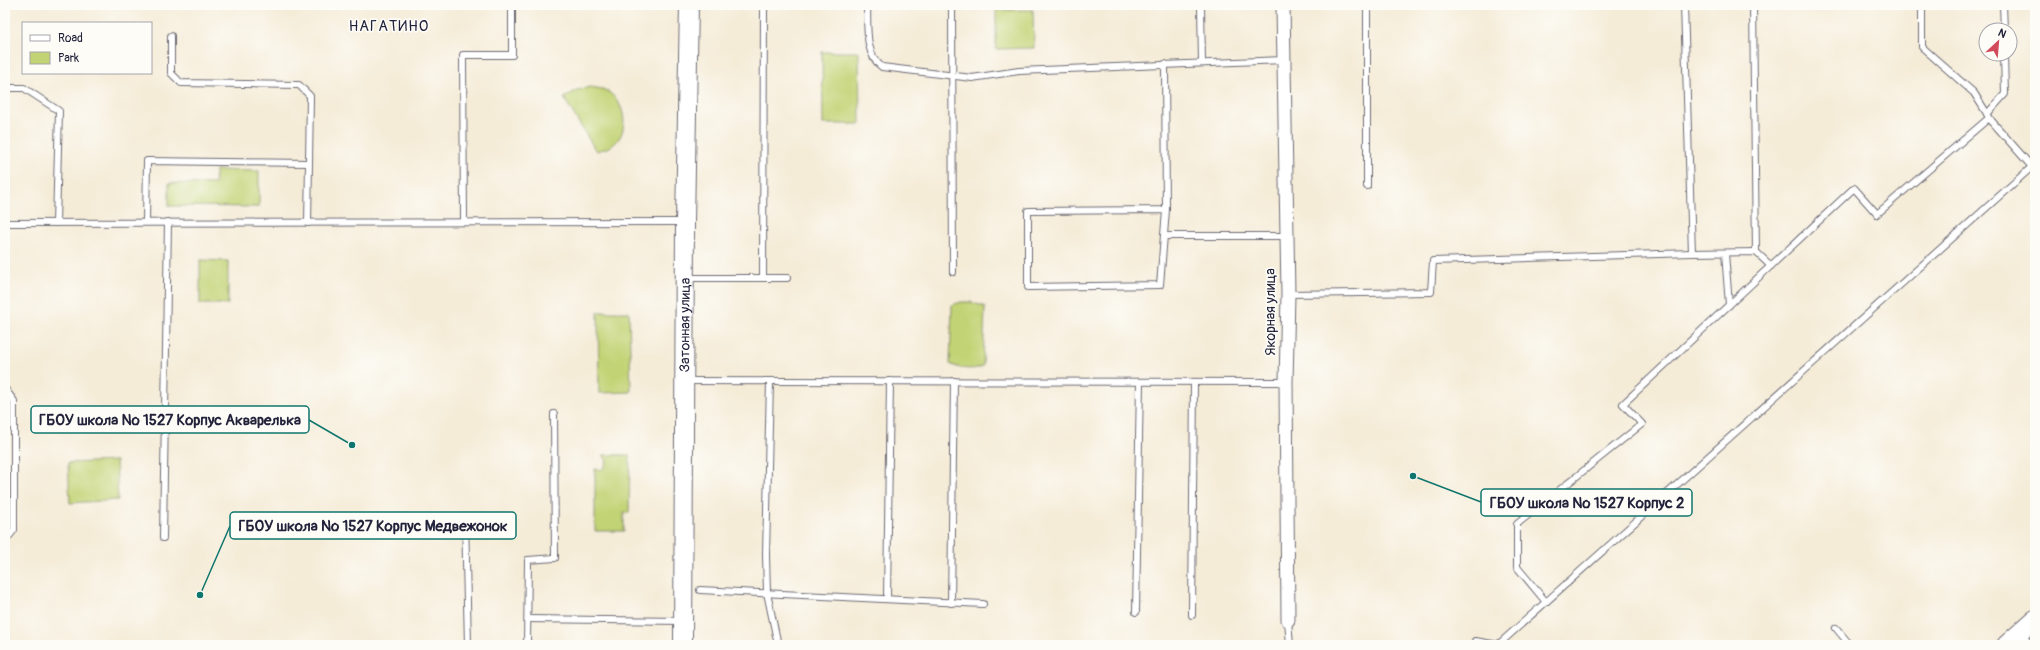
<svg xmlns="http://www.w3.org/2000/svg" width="2040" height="650" font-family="Pangolin,sans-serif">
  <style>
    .green { fill: #c2d375; stroke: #727a58 }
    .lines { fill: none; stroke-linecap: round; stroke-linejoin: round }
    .lane-casing { stroke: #6c6972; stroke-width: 8 }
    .street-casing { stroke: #6c6972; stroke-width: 15 }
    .secondary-casing { stroke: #6c6972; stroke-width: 20 }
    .lane { stroke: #fff; stroke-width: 6 }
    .street { stroke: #fff; stroke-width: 13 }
    .secondary { stroke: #fff; stroke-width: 18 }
    .labels { text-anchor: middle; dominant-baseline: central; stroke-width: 3.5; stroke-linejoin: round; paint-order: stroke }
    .street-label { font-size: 14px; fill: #22223b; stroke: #fdfcf7 }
    .neighbourhood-label { font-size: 15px; letter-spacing: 1px; fill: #22223b; stroke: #fdfcf7 }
    .leader { fill: none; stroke: #0f766e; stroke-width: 1.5 }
    .callout-dot { fill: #0f766e; stroke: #fdfcf7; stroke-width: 1.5 }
    .callout { fill: #fdfcf7; stroke: #0f766e; stroke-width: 1.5 }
    .callout-label { font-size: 15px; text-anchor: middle; font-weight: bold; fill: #22223b }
  </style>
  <rect width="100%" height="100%" fill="#fdfcf7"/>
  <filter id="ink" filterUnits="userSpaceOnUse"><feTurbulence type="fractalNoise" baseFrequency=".025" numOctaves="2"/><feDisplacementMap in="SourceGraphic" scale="8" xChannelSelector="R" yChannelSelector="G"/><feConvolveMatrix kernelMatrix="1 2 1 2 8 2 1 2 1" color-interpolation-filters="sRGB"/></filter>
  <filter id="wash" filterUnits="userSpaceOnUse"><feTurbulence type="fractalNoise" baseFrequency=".012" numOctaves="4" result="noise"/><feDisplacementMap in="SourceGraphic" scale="16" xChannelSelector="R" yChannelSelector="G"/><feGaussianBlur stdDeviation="0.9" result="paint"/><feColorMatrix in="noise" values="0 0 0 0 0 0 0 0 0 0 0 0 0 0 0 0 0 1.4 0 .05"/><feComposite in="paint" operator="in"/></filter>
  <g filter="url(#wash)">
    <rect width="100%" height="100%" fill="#f5ecd8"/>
    <g class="green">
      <path d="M996,10H1033L1034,48L996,49Z"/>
      <path d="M822,52H859L860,124H823Z"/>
      <path d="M590,87C594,88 601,88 605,90C627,101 632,136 608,148C604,149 600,150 596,151L564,98L577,90Z"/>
      <path d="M215,170L259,171V207L169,206V183L215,184Z"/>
      <path d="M200,260L228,261V304H200Z"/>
      <path d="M961,302H971L985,307L983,366C972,371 960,369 950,364L952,305Z"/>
      <path d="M598,312H629L631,392L599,393Z"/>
      <path d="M603,455H630L629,513H624V531H595V469L601,470L605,466L607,461Z"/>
      <path d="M116,461L118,500L70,503L68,463Z"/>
    </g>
  </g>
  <g filter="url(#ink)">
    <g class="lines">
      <g class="lane-casing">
        <g id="lane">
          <path d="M867,5C868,26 864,54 882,67L972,78L1019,71L1284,60"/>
          <path d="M952,5L953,272"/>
          <path d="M1201,5L1202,63"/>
          <path d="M1367,5V186"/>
          <path d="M1684,5L1692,253L1756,252L1771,266"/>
          <path d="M1753,5L1756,252"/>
          <path d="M1922,5V47L1974,93L1991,120"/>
          <path d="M2003,5L2004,30"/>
          <path d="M171,36V73L181,83L299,85L310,96L309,163"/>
          <path d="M1165,64L1166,210L1160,285L1028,287V211L1166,210"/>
          <path d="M5,88H24L59,111L56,223"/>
          <path d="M1987,114L2005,94L2004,54"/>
          <path d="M146,222L147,161L309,163L308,223"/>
          <path d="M464,222L463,55H512V5"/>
          <path d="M5,223L684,222"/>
          <path d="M1164,236H1286"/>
          <path d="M1725,253L1729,305"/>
          <path d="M686,278H787"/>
          <path d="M763,278L764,5"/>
          <path d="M1288,294L1431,292L1433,261L1692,253"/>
          <path d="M686,381L1286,382"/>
          <path d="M770,381L766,555L767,593L778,645"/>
          <path d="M5,389L14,401V530L5,541"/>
          <path d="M465,518L468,645"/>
          <path d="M163,538L168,222"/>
          <path d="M700,590L983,604"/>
          <path d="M887,599L890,381"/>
          <path d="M1546,602L1517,567V524L1642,424L1623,404L1854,188L1877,214L1989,118L2032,167"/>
          <path d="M951,603L954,381"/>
          <path d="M1136,612L1140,382"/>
          <path d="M1192,615L1194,382"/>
          <path d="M528,619L682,621"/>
          <path d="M1288,620L1290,645"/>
          <path d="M1836,628L1850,645"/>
          <path d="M2021,634L2031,645"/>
          <path d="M1475,641L1499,645"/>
          <path d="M1499,644L2034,165"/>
          <path d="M527,645L528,560L555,558L554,414"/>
        </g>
      </g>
      <g class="street-casing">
        <path id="street" d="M1283,5L1288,294L1286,382L1288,620"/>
      </g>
      <g class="secondary-casing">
        <g id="secondary">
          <path id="s1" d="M683,645L685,222L689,5"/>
          <path d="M2006,645L2035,619"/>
        </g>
      </g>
      <use href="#lane" class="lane"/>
      <use href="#street" class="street"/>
      <use href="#secondary" class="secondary"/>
    </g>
  </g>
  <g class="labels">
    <g class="street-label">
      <text transform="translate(1270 312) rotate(-90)">Якорная улица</text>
      <text stroke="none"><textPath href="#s1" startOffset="320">Затонная улица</textPath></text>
    </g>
    <g class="neighbourhood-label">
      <text x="389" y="26">НАГАТИНО</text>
    </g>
  </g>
  <path class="leader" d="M352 445L309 420M1413 476L1481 502M200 595L230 526"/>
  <g class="callout-dot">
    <circle cx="352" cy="445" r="4"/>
    <circle cx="1413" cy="476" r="4"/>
    <circle cx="200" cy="595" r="4"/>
  </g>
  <g class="callout">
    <rect x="31" y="406" width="278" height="27" rx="4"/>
    <rect x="1481" y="489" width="211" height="27" rx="4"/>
    <rect x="230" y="512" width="286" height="27" rx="4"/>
  </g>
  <g class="callout-label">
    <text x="170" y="425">ГБОУ школа № 1527 Корпус Акварелька</text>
    <text x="1587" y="508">ГБОУ школа № 1527 Корпус 2</text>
    <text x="373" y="531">ГБОУ школа № 1527 Корпус Медвежонок</text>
  </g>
  <rect width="2040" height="650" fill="none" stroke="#fdfcf7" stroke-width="20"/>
  <rect x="22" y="22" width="130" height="52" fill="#fdfcf7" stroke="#a5a5ac"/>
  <rect x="30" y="35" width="20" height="6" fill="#ffffff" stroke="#a5a5ac"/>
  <text x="58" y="42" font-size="12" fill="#22223b">Road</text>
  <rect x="30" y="52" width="20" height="12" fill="#c2d375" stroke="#a5a5ac"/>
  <text x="58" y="62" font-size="12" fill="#22223b">Park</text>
  <g transform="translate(1998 42) rotate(26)"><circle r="19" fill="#fdfcf7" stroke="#a5a5ac"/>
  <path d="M0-3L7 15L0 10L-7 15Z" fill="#d1495b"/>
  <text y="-6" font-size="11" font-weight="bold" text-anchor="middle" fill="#22223b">N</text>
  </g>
</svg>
